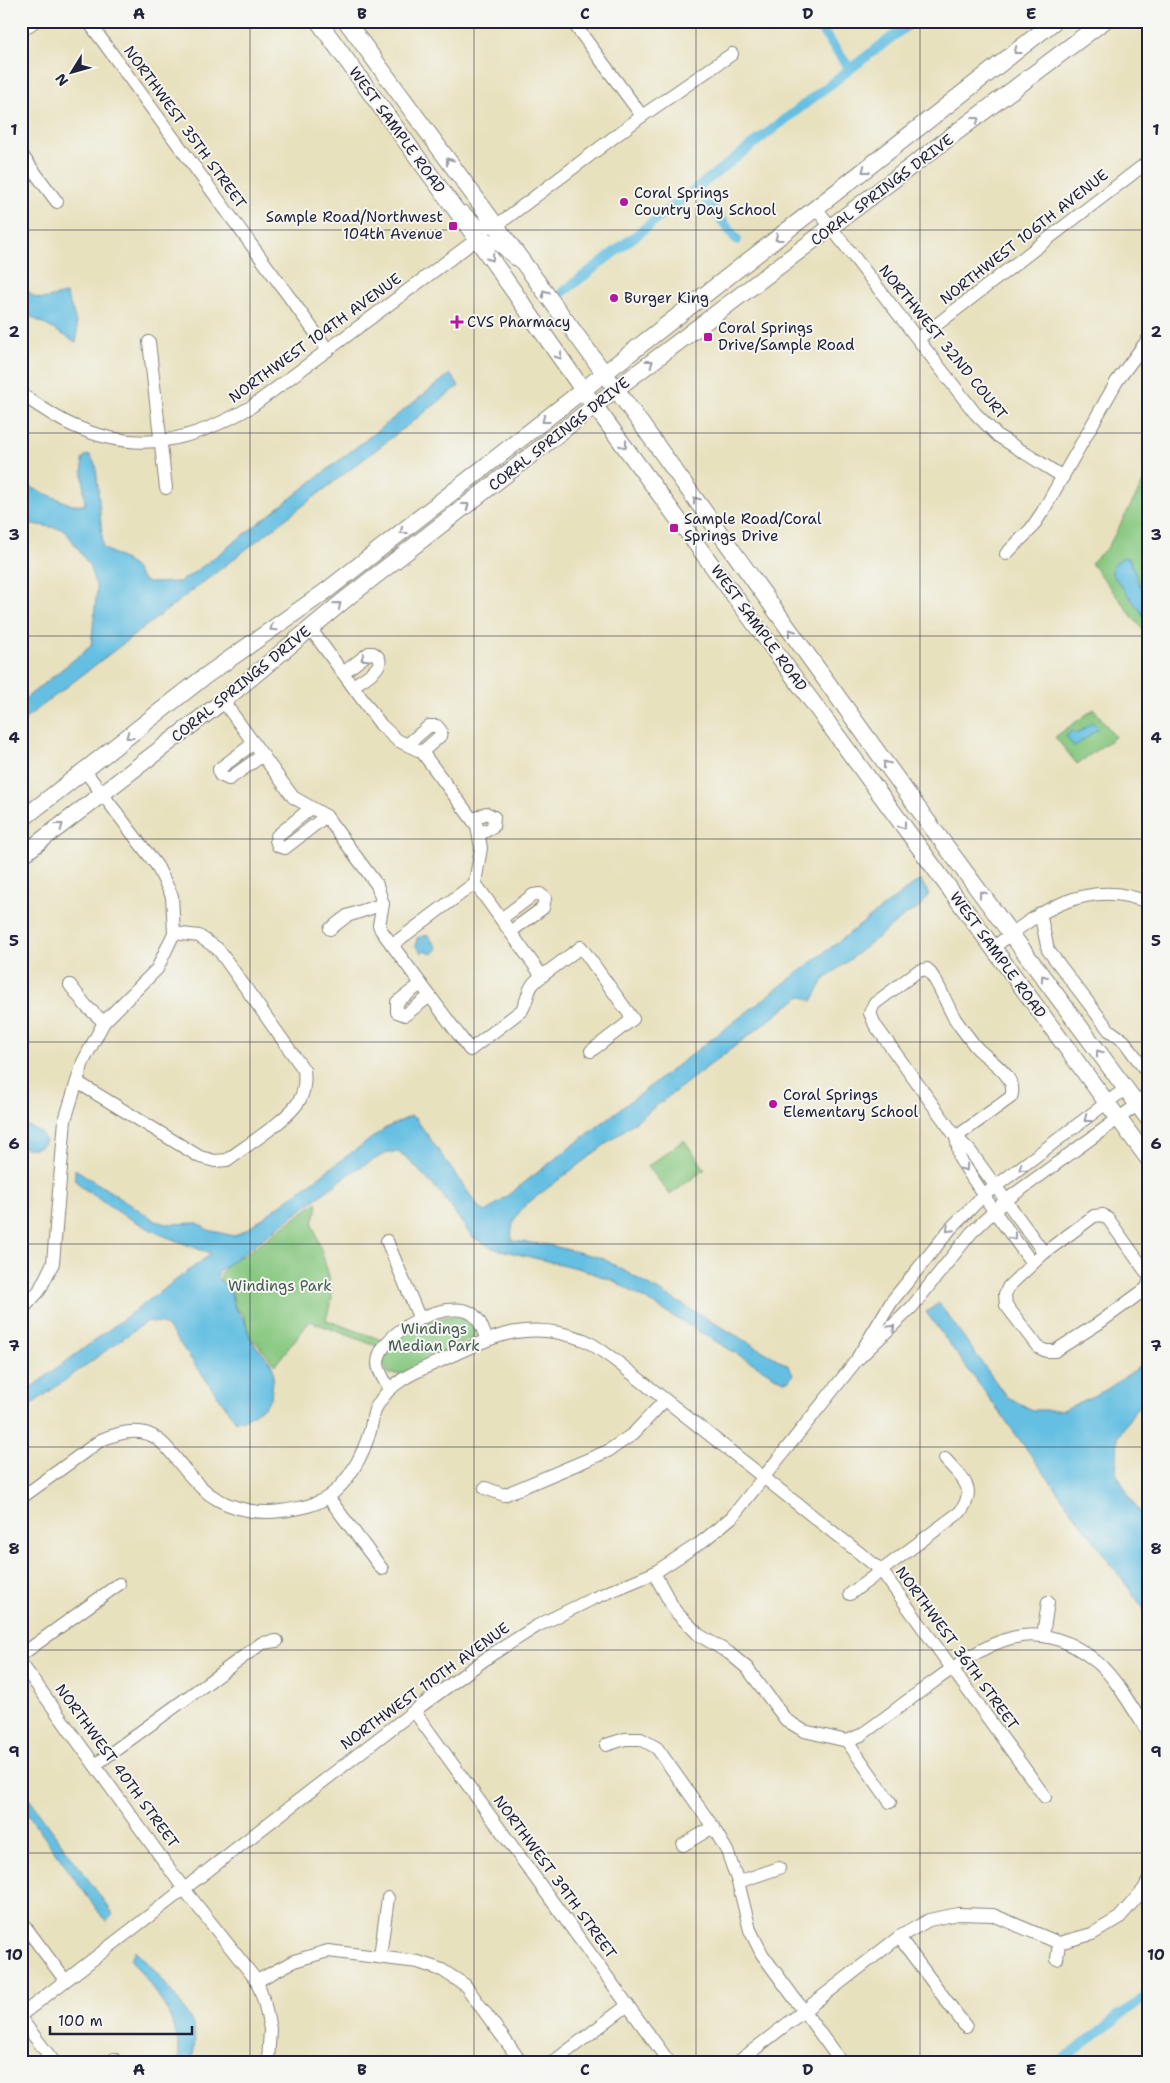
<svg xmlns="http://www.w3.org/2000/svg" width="1170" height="2083" font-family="'Shantell Sans',sans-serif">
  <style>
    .green { fill: #87c880; stroke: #54755e }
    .water { fill: #65bfe2; stroke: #44708e }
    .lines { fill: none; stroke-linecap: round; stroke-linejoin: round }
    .canal { stroke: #65bfe2; stroke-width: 10 }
    .minor-casing { stroke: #85827c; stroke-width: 14 }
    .major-casing { stroke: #85827c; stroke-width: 18 }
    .minor { stroke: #fff; stroke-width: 12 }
    .major { stroke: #fff; stroke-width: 16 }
    .oneway { stroke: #9c9ca7 }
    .grid { fill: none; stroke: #22223b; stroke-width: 1; stroke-opacity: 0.55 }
    .poi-dot { fill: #b5179e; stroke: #f6f6f2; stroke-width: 2 }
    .labels { text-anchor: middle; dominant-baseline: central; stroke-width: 4; stroke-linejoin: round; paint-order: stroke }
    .street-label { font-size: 15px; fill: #22223b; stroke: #f6f6f2 }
    .poi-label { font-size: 15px; fill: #22223b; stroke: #f6f6f2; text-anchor: start }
    .park-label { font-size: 15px; fill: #455c53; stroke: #f6f6f2 }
    .neatline { fill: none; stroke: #22223b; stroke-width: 2 }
    .grid-label { font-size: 16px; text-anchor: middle; font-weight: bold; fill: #22223b }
  </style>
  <rect width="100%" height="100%" fill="#f6f6f2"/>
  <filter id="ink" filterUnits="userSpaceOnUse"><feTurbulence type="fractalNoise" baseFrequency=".02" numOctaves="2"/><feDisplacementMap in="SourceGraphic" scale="10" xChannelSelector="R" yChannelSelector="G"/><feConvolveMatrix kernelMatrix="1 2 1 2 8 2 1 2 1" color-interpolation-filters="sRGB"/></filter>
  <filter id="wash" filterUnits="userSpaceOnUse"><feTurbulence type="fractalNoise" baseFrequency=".0096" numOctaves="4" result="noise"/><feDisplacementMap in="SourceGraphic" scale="20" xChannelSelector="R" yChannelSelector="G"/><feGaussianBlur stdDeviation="1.12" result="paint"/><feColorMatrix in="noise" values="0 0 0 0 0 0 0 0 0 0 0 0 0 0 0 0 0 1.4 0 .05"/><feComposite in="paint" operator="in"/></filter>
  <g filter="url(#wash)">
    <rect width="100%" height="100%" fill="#e8e1be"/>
    <g class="green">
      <path d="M1149,472V638L1091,563L1108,547Z"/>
      <path d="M1094,709L1115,737L1077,764L1055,737Z"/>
      <path d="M684,1140L705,1169L670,1195L648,1166Z"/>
      <path d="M317,1202L318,1205L313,1224L329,1276L332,1298L326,1320L385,1341L379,1347L310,1321L275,1365L255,1341H251L243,1314L235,1308L231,1288L220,1280V1276L229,1260L244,1255Z"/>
      <path d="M449,1316C464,1315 478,1319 475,1337L400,1374H388L383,1363C394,1333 421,1323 449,1316Z"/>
    </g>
    <g class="water">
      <path d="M21,281C37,305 39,299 66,294C71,306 81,329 76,342L21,311Z"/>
      <path d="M450,374L459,386L21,722V702L91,646L97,589L89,565L67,533L62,529L21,522V483L72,505H85L82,460L85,456L90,455L96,466L103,548L127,561L135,568L140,577L148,583L180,582L210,561Z"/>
      <path d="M1123,557L1130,559L1139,584L1149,596V617H1145L1112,574V567Z"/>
      <path d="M1092,722L1098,729L1074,747L1066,736L1073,730L1077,734Z"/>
      <path d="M921,881L929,894L918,909L908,913L824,980L812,1001L801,996L528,1203C515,1215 510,1224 512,1241L549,1245L602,1258L789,1366L793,1374L789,1380L784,1381L771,1374L614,1281L581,1269L492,1248L472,1237L443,1196L406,1157L398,1152H388L355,1170L219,1271L217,1278L230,1291L235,1308L244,1319L251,1340L270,1362L274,1371L271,1398L265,1406L244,1420L236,1421L170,1330L161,1323L147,1321L21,1412V1395L211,1254L159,1234L123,1215L80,1186L75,1178V1169L156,1221L166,1224L198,1223L208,1230L234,1236L249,1228L384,1129L411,1116L416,1119L480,1209L486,1212L915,883Z"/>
      <path d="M428,935L438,949L433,954L425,950L421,953L416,946L417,938Z"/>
      <path d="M21,1122L41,1133L45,1140C42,1150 30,1149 21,1147Z"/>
      <path d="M939,1303L1006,1396L1032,1410H1063L1106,1390L1149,1360V1400L1135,1410L1118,1437L1116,1473L1134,1504L1149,1525V1616L926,1312Z"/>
      <path d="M21,1788L112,1912V1916L106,1922L21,1805Z"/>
      <path d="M135,1951C145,1956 188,2011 192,2023C197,2035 194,2049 192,2062H179C181,2020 155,1990 130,1959Z"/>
    </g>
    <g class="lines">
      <g class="canal">
        <path d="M850,69L913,21"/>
        <path d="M697,188L737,240"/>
        <path d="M563,292L850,69L815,21"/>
        <path d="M1060,2062L1149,1993"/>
      </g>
    </g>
  </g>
  <g filter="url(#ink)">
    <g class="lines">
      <g class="minor-casing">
        <g id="minor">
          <path d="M88,21L328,350"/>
          <path d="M572,21L642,116"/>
          <path d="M21,31L35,21"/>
          <path d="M21,154L57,202"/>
          <path d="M816,208L975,413L998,436L1063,477"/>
          <path d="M464,212C475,223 480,230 496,226L642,116L732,54"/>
          <path d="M918,339L1149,161"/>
          <path d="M149,342L166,488"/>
          <path d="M21,394C38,405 55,418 74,426C139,455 192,441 251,407L477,239C492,235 504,250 515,259"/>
          <path d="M1006,554L1031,529L1043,511L1117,381L1149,338"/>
          <path d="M310,628L381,725L397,740L422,752L477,826L481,848L475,883L542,976L581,947L633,1019L591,1051"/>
          <path d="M343,673L369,653H373C393,664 361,680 353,686"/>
          <path d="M223,701L293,797L326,816L377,885L383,904L379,925L381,930L470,1050L522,1010C531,994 525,988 542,976"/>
          <path d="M254,743L219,769L220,775L229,779L263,755"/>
          <path d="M408,744L429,726H437L441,731L440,736L422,752"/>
          <path d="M311,808L277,836L276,840L278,846L285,848L326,816"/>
          <path d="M473,820L486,813L494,817L493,827L480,834"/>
          <path d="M1040,913L1048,950L1109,1030L1124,1041L1149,1075"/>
          <path d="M501,919L533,895L540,894L545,898L543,908L510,932"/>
          <path d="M330,929L347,916L383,904"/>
          <path d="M392,945L475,883"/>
          <path d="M993,948C1038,912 1089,876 1149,903"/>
          <path d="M421,984L397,1002V1012L405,1015L430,996"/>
          <path d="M70,985L87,1007L104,1022"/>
          <path d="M77,1082L200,1157L215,1161L227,1160C246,1146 294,1116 301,1097C305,1088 305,1079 304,1070L218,949L199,936L174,933"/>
          <path d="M956,1137L1011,1097C1019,1077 988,1060 976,1047C969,1038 961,1028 955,1019C945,1003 940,983 927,969L918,971L874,1004L870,1013L875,1025L956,1137L970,1151L1044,1253"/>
          <path d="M956,1137L960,1159L994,1211L1032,1263"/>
          <path d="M387,1241L419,1317"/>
          <path d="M1149,1276L1109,1220L1103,1215L1094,1216L1044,1253L1009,1286L1005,1294L1006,1305L1038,1347L1046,1351H1055L1099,1323L1147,1288L1149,1282"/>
          <path d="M21,1311L39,1291L53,1263L65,1120L83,1062L104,1022L157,969L174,933L172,896L157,866L85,771"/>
          <path d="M858,1357L892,1301L951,1228L984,1195L1125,1089"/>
          <path d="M389,1388C385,1381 378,1372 378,1363C378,1333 446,1298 471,1313C480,1318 483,1331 487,1340"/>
          <path d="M485,1488L504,1495L608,1451L633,1434L665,1400"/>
          <path d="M328,1497L382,1569"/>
          <path d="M21,1498L101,1440C162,1414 165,1454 201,1487C221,1507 254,1515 281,1511C296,1509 315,1506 328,1497C349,1482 363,1455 370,1431C372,1423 373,1413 377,1406C391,1381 415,1372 440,1361C492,1337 526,1318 584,1340C595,1345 606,1354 616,1361L881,1570L1045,1797"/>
          <path d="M654,1573L675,1611L699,1635L729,1653L747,1668L786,1720L804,1731L847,1741"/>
          <path d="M850,1594L960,1512C978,1488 962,1478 945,1459"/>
          <path d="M1043,1635L1048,1602"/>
          <path d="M21,1655L119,1584"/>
          <path d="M21,1663L184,1889L257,1981L264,2001L270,2029L268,2062"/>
          <path d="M414,1711L669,2062"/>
          <path d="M847,1741L861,1735C885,1718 908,1700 932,1683C988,1642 1035,1610 1098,1663C1116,1678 1136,1714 1149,1734"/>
          <path d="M847,1741L890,1802"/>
          <path d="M606,1745L625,1739H641L657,1748L713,1827L727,1851L738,1882L750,1930L762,1954L841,2062"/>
          <path d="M95,1765L262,1643L277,1641"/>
          <path d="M683,1845L713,1827"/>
          <path d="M738,1882L779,1868"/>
          <path d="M21,1921L65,1980"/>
          <path d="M899,1937L966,2027"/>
          <path d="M380,1956L388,1898"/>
          <path d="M1057,1959L1059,1943"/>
          <path d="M257,1981L294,1961L328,1951L418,1962L442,1970L465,1985L521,2062"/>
          <path d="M21,2015L414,1711L491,1655L537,1626L592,1599L654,1573L703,1541L732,1517L856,1361L912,1307L971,1233L1005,1201L1137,1105L1149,1091"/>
          <path d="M21,2019L54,2062"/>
          <path d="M112,2062L114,2059"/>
          <path d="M553,2062L628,2005"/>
          <path d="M738,2062L899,1937L929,1920L958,1914L993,1915L1059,1943L1092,1934L1119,1918L1144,1889L1149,1879"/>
        </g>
      </g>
      <g class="major-casing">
        <g id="major">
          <path d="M318,21L477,239L583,390L1149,1160"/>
          <path d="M346,21L616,389L925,818L1149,1120"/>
          <path d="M21,820L204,677L326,591L1055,21"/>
          <path d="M21,856L223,701L347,598L616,389L1104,21"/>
        </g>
      </g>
      <use href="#minor" class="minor"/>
      <use href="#major" class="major"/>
    </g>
    <defs><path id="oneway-chevron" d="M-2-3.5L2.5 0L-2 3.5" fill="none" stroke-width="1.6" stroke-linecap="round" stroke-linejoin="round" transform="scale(1.25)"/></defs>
    <g class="oneway">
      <use href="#oneway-chevron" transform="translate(1017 51) rotate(142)"/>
      <use href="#oneway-chevron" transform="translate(976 120) rotate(-37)"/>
      <use href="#oneway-chevron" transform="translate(449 161) rotate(-126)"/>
      <use href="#oneway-chevron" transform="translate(865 170) rotate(142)"/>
      <use href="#oneway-chevron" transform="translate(778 238) rotate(142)"/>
      <use href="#oneway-chevron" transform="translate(491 258) rotate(55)"/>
      <use href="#oneway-chevron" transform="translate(545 293) rotate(-126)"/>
      <use href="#oneway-chevron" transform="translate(559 356) rotate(55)"/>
      <use href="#oneway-chevron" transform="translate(650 363) rotate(-37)"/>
      <use href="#oneway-chevron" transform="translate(545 420) rotate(142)"/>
      <use href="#oneway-chevron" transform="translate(624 445) rotate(53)"/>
      <use href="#oneway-chevron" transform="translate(696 500) rotate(-126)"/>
      <use href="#oneway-chevron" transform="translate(466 506) rotate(-37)"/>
      <use href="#oneway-chevron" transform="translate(403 531) rotate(142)"/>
      <use href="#oneway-chevron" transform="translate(338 605) rotate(-40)"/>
      <use href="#oneway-chevron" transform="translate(273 628) rotate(145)"/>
      <use href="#oneway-chevron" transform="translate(791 632) rotate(-126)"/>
      <use href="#oneway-chevron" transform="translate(364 658) rotate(146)"/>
      <use href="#oneway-chevron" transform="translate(129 736) rotate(142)"/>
      <use href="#oneway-chevron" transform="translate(886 764) rotate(-126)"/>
      <use href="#oneway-chevron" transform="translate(60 826) rotate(-37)"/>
      <use href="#oneway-chevron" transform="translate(903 826) rotate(54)"/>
      <use href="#oneway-chevron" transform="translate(982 894) rotate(-127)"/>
      <use href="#oneway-chevron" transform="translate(1044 978) rotate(-126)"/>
      <use href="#oneway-chevron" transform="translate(1099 1053) rotate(-126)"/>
      <use href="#oneway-chevron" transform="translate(1087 1119) rotate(142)"/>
      <use href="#oneway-chevron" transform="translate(965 1168) rotate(55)"/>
      <use href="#oneway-chevron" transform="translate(1022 1168) rotate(144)"/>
      <use href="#oneway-chevron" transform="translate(949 1229) rotate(135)"/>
      <use href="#oneway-chevron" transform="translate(1013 1237) rotate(53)"/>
      <use href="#oneway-chevron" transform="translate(892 1328) rotate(-45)"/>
    </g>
  </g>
  <path class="grid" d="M250,21V2062M474,21V2062M696,21V2062M920,21V2062M21,230H1149M21,433H1149M21,636H1149M21,839H1149M21,1042H1149M21,1244H1149M21,1447H1149M21,1650H1149M21,1853H1149"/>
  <g class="poi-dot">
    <circle cx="624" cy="202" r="5"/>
    <rect x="448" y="221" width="10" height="10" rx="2.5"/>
    <circle cx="614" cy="298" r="5"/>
    <path d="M454.5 314.5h5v5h5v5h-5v5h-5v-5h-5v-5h5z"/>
    <rect x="703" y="332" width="10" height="10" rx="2.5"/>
    <rect x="669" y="523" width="10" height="10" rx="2.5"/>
    <circle cx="773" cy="1104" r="5"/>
  </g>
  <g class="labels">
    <g class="street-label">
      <text transform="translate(185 127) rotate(54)">NORTHWEST 35TH STREET</text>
      <text transform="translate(397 130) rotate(54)">WEST SAMPLE ROAD</text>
      <text transform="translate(882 190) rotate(-37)">CORAL SPRINGS DRIVE</text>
      <text transform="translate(1024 237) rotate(-38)">NORTHWEST 106TH AVENUE</text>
      <text transform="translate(315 338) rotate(-36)">NORTHWEST 104TH AVENUE</text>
      <text transform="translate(943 342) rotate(51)">NORTHWEST 32ND COURT</text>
      <text transform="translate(559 434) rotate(-38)">CORAL SPRINGS DRIVE</text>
      <text transform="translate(759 628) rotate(54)">WEST SAMPLE ROAD</text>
      <text transform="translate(241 684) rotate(-39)">CORAL SPRINGS DRIVE</text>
      <text transform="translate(998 955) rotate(54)">WEST SAMPLE ROAD</text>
      <text transform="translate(957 1648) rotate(54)">NORTHWEST 36TH STREET</text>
      <text transform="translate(425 1686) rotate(-36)">NORTHWEST 110TH AVENUE</text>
      <text transform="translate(117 1766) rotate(54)">NORTHWEST 40TH STREET</text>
      <text transform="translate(555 1877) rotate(54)">NORTHWEST 39TH STREET</text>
    </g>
    <g class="poi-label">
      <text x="634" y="193">Coral Springs<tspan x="634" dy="17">Country Day School</tspan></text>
      <text x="443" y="217" text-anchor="end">Sample Road/Northwest<tspan x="443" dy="17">104th Avenue</tspan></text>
      <text x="624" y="298">Burger King</text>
      <text x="467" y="322">CVS Pharmacy</text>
      <text x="718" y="328">Coral Springs<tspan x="718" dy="17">Drive/Sample Road</tspan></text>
      <text x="684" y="519">Sample Road/Coral<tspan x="684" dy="17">Springs Drive</tspan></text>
      <text x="783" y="1095">Coral Springs<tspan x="783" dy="17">Elementary School</tspan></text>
    </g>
    <g class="park-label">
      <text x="280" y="1286">Windings Park</text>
      <text x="434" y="1329">Windings<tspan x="434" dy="17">Median Park</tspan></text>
    </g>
  </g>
  <rect width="1170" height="2083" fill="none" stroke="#f6f6f2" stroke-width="55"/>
  <g transform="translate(72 72) rotate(233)" stroke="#f6f6f2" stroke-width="4" paint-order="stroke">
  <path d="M0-4L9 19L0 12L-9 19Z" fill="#22223b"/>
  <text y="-8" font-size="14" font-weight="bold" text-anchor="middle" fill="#22223b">N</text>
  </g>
  <path d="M50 2026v8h142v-8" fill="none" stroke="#22223b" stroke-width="2.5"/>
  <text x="58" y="2026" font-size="15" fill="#22223b" stroke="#f6f6f2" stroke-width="4" paint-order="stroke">100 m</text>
  <rect x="28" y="28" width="1114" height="2028" class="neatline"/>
  <g class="grid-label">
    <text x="139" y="19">A</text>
    <text x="362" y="19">B</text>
    <text x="585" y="19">C</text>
    <text x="808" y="19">D</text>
    <text x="1031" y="19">E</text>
    <text x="14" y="135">1</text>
    <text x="1156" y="135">1</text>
    <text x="14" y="337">2</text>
    <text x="1156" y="337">2</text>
    <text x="14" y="540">3</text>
    <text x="1156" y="540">3</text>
    <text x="14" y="743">4</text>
    <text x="1156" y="743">4</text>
    <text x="14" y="946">5</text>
    <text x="1156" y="946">5</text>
    <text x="14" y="1149">6</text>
    <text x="1156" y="1149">6</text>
    <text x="14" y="1351">7</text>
    <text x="1156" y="1351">7</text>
    <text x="14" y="1554">8</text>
    <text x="1156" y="1554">8</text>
    <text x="14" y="1757">9</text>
    <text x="1156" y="1757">9</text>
    <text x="14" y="1960">10</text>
    <text x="1156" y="1960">10</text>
    <text x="139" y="2075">A</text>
    <text x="362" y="2075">B</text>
    <text x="585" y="2075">C</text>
    <text x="808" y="2075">D</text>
    <text x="1031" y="2075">E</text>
  </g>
</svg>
